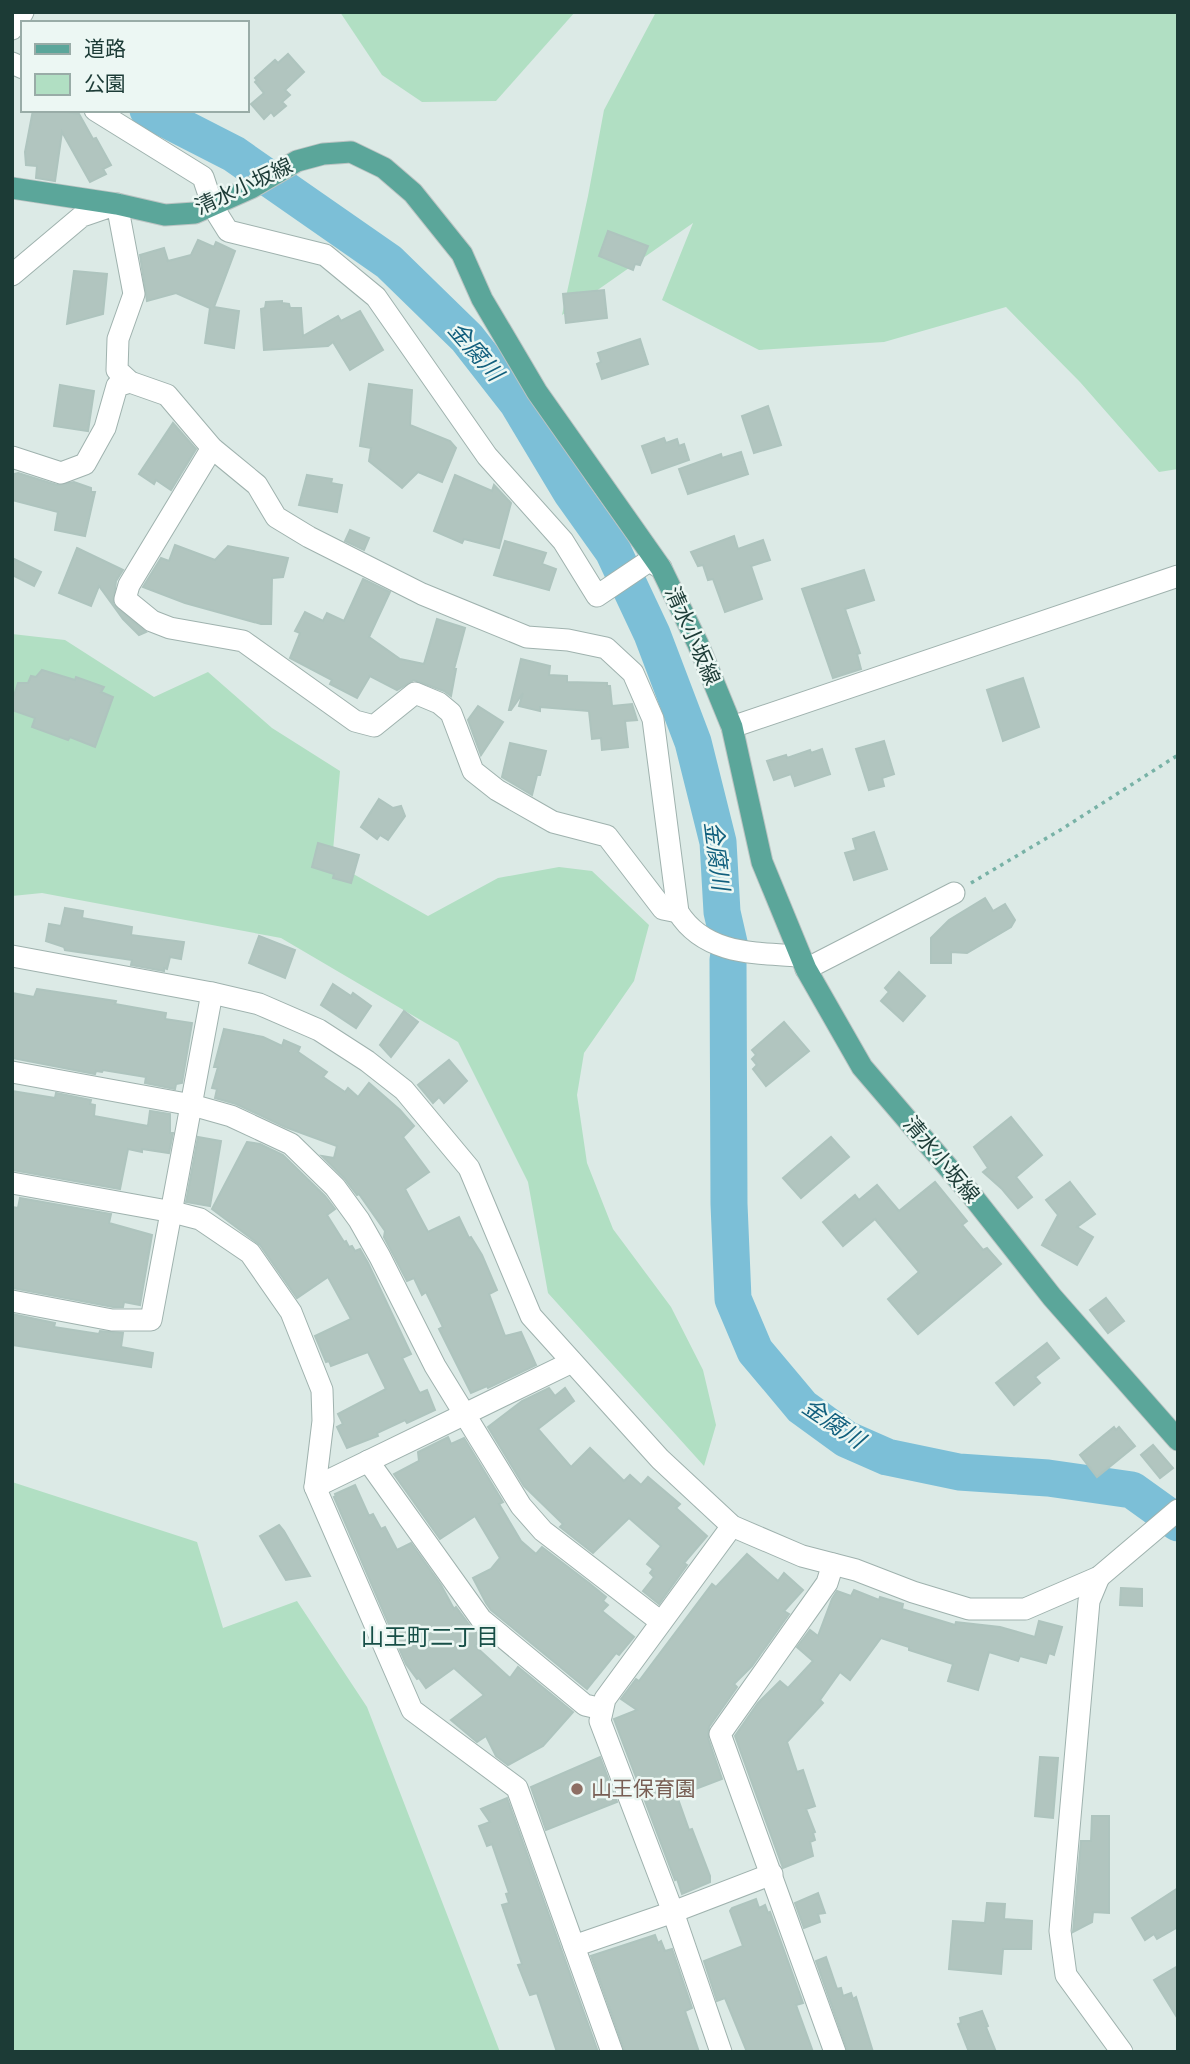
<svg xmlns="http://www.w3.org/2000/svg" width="1190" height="2064" font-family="'Varela Round','Noto Sans JP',sans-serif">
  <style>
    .green { fill: #b1dfc3 }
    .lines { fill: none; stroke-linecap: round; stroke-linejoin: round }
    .river { stroke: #7cbfd7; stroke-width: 37 }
    .building { fill: #b1c5bf; stroke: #aec4be; stroke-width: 2 }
    .minor-casing { stroke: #9fb2ae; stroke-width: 23 }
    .major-casing { stroke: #bbc4c3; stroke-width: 23 }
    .path { stroke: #78b2a6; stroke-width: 3.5; stroke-dasharray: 3.5 5; stroke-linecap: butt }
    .minor { stroke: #fff; stroke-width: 21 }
    .major { stroke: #5ba69a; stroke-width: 21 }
    .education-dot { fill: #8d6e63; stroke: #ecf7f3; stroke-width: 2.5 }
    .labels { text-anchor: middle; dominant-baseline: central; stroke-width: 5; stroke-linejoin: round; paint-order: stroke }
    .street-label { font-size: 21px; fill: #1c3b36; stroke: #ecf7f3 }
    .education-label { font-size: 21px; fill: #785e54; stroke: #ecf7f3; text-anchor: start }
    .water-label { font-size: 23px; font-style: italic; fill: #115f7d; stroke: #ecf7f3 }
    .neighbourhood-label { font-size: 23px; fill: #174f47; stroke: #ecf7f3 }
  </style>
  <rect width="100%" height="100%" fill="#dceae6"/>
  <g class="green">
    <path d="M340,12H575L496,101L422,102L382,75Z"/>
    <path d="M656,12H1178V469L1159,472L1080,382L1006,307L884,342L759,350L662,300L693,223L562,315L588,196L604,110Z"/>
    <path d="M12,634L65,640L154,697L208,672L272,728L340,771L332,862L428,916L498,878L559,867L592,871L649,925L634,981L584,1053L577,1095L587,1163L613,1229L671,1307L703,1370L716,1425L704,1466L548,1293L528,1182L458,1042L281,938L42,893L12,896Z"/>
    <path d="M12,1482L197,1542L223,1628L297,1601L367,1707L500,2052H12Z"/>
  </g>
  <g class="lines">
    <path class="river" d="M148,110L234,154L389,262L467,338L517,402L571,492L613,551L652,634L693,742L718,842L722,912L730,947L728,960L729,1204L733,1299L755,1351L802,1407L846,1439L887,1457L959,1472L1048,1478L1132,1490L1178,1523"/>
  </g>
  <g class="building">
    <path d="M288,54L304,72L285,90L290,95L282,102L286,106L274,116L271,112L264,119L251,104L264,93L255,82L257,80L255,78L275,60L278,63Z"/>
    <path d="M33,110H55L79,114L93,139L96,138L111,165L103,169L106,174L90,182L62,132L55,181L36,178L37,166L26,165L25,152Z"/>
    <path d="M608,231L648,246L640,265L635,264L633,270L599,256Z"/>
    <path d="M198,240L214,247L216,242L235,251L214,307L239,311L234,348L205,343L210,308L176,293L147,301L140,255L164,248L168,261L191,255Z"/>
    <path d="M74,271L107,274L103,314L67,324Z"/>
    <path d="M604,290L607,318L566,323L563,294Z"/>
    <path d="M282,301V303L289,304L290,308H301L303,336L338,316L341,321L360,311L383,350L350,370L333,342L328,346L264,350L261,309L265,308L266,302Z"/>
    <path d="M640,339L648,364L602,379L597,364L601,362L598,353Z"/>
    <path d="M369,384L412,390L410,425L450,441L456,448L442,482L418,472L402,488L369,461L371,448L360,446Z"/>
    <path d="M60,385L94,391L88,431L54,426Z"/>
    <path d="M768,406L781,445L754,453L742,416Z"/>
    <path d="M173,423L196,449L171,490L156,480L154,484L139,474Z"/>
    <path d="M664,438L666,443L677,439L679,446L684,444L689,460L652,473L642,446Z"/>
    <path d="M741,452L748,474L688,494L679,469L721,454L722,458Z"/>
    <path d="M18,473L57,485L74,482L91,488V492H95L85,536L55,530L58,512L12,500V482L14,474Z"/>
    <path d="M307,475L332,479L331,483L342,485L337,512L299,505Z"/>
    <path d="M455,475L492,491L494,485L511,503L499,548L464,539L462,543L434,531Z"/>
    <path d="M350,530L369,538L364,550L345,541Z"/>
    <path d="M734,536L738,549L763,540L770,560L751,566L762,599L725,612L713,579L708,580L703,565L698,566L691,552Z"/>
    <path d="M505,541L546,553L542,564L556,569L549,590L494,575Z"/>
    <path d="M175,545L215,560L228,546L288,558L283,577L272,578L271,624H261L185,603L143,587L161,558L169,561Z"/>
    <path d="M77,548L123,570L116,581L113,604L146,632L139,635L123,619L99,586L91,606L59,593Z"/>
    <path d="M12,558L41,572L34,586L12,575Z"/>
    <path d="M864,570L874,600L845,609L860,653L857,654L861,669L833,678L802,589Z"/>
    <path d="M363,579L390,592L369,637L400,659L424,664L437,619L465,628L454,669H456L451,696L444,691L414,680L397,690L370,676L357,698L330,684L332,680L290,658L300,633L295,631L305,612L323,621L327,613L344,621Z"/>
    <path d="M521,659L550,666L549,675L567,676V682L607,683V686H610L612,706L632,704L637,720L625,721L628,747L602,750L601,738L592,739L589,711L540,707V711L519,706L523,693L511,710H509Z"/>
    <path d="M42,670L75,680L76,677L104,687L101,692L113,697L95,747L70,737L68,740L32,727L35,718L12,710V702L18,683H28L31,676L36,677Z"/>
    <path d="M1023,678L1039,727L1003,741L987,690Z"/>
    <path d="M478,706L503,722L481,755L468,720Z"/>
    <path d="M884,741L894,774L882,778L884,786L869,790L856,749Z"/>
    <path d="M510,743L546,751L540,775H537L532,795L502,777Z"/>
    <path d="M822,749L830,774L795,786L791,774L774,780L767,761L786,755L787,758L810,750L811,753Z"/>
    <path d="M379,799L393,808L401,806L405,816L388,840L380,835L377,839L361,827Z"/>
    <path d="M874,832L887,869L854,880L845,853L856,850L853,839Z"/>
    <path d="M318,843L359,855L351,883L333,878L334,874L312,867Z"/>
    <path d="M985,898L993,911L1005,904L1015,920L1011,927L967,953L951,952V963H931V938L949,920Z"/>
    <path d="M65,908L83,911L82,918L132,927L131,935L184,942L181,959L170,957L167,969L164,968V971L131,965L132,960L65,950L64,947L46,941L49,924L61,926Z"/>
    <path d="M259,936L295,950L285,978L249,963Z"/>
    <path d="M899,972L925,996L903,1021L881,1001L889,992L885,988Z"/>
    <path d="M333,984L351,996L353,993L371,1006L356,1028L321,1005Z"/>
    <path d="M37,989L116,1001L115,1004L166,1013L165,1019L192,1023L182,1083L176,1084L175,1089L145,1083L146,1077L103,1070L102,1072L96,1071L95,1074L12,1058V993L34,997Z"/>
    <path d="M404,1011L418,1022L391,1057L380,1045Z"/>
    <path d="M784,1022L809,1051L766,1086L753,1069L757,1065L752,1059L756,1055L752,1050Z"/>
    <path d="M224,1029L263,1037L282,1046L284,1040L300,1047L298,1052L327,1072L323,1077L345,1092L348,1088L358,1097L369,1083L400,1110L414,1126L403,1137L429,1172L405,1189L428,1232L459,1217L469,1238L471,1237L482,1255L497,1290L489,1294L505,1336L521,1332L536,1365L488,1388L487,1386L471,1393L439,1329L443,1327L426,1292L422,1295L414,1278L407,1281L384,1237L385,1231L359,1194L357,1195L344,1178L322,1156L334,1158L337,1146L285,1127L236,1104L215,1098L217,1089L212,1088L218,1067H214Z"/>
    <path d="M449,1060L467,1081L444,1103L439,1097L433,1103L418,1085Z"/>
    <path d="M12,1091L55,1098L56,1093L91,1100L90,1104L95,1105L94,1116L148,1126L150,1111L170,1114V1133H173L169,1153L142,1149V1152L128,1149L120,1189L12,1170Z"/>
    <path d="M1011,1117L1042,1155L1016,1177L1032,1197L1018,1208L1002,1189L983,1172L988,1168L974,1147Z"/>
    <path d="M198,1137L221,1141L210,1206L186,1202Z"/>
    <path d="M831,1137L849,1157L801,1198L783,1178Z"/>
    <path d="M247,1142L260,1144L283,1155L325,1196L335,1209L327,1215L344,1242L346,1241L349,1247L352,1246L355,1251L360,1249L368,1263L411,1354L402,1358L418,1390L420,1393L427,1390L435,1410L407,1423L405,1420L377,1433L378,1436L347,1448L337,1427L343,1424L338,1414L386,1389L368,1352L331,1366L329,1361L326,1362L315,1336L351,1319L328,1277L297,1298L260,1245L212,1209Z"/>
    <path d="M935,1182L967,1221L962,1225L983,1250L987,1248L1001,1264L918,1334L888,1299L919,1272L875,1219L843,1246L823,1222L855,1195L859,1200L877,1185L899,1211Z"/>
    <path d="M1070,1182L1095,1214L1077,1227L1093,1237L1077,1265L1042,1245L1058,1215L1046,1200Z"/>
    <path d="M20,1198L111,1214L109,1223L152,1235L140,1305L124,1302L123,1307H113L12,1288V1207L18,1208Z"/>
    <path d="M1106,1298L1124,1321L1108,1333L1090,1310Z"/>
    <path d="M12,1314L55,1323L54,1327L99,1334L100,1331L123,1333L121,1347L153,1353L151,1367L12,1345Z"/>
    <path d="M1047,1343L1059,1358L1035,1377L1040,1383L1014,1405L996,1383Z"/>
    <path d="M549,1388L555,1396L565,1388L574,1401L538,1429L571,1467L590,1448L624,1481L630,1475L641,1485L648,1477L680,1504L676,1508L707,1536L684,1563L687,1565L659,1604L643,1591L654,1577L650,1573L653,1569L647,1564L661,1546L629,1518L593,1553L560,1527L563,1524L524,1486L488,1427L522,1401Z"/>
    <path d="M1114,1427L1116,1430L1119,1427L1135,1446L1097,1477L1080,1455Z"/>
    <path d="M448,1437L451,1444L464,1438L503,1502L499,1504L521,1541L536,1554L542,1547L589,1583L606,1597L603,1601L608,1605L602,1611L634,1637L619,1655L616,1653L587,1689L491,1610L486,1603L473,1578L491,1569L500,1558L475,1516L440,1539L394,1474L419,1461L418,1452Z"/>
    <path d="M1153,1445L1173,1468L1160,1478L1141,1455Z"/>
    <path d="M355,1485L369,1516L373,1514L381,1529L385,1527L397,1550L411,1543L441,1585L454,1609L456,1607L471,1627L482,1638L475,1646L510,1678L518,1667L573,1712L543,1746L508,1765L496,1756L486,1736L477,1742L451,1720L484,1695L454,1668L426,1688L419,1678L417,1679L406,1664L334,1497L336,1496L335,1494Z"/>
    <path d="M279,1525L284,1531L310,1576L286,1580L260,1536Z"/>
    <path d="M747,1554L778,1581L784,1573L803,1590L784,1611L789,1614L752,1666L734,1684L737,1687L709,1727L708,1738L722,1779L677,1796L689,1830L692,1829L710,1876V1882L682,1894L677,1879L675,1880L614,1719L637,1710L621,1699L636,1679L639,1681L712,1584L716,1587Z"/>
    <path d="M1121,1588L1142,1589V1606L1120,1605Z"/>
    <path d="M854,1590L879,1600L880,1597L903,1604L902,1609L955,1625L956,1622L1000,1627L1035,1637L1039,1621L1062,1627L1054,1655L1049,1653L1046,1663L1020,1656L1018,1661L989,1652L978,1690L948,1681L953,1664L909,1650V1647L881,1638L850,1680L840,1672L820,1700L823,1703L787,1742L797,1772L803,1770L815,1806L806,1809L815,1832L813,1833L815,1840L810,1842L813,1856L783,1868L735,1736L758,1703L780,1681L788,1688L813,1661L797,1647L810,1630L818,1636L832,1599L837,1591L851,1596Z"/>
    <path d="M600,1757L617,1802L546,1830L531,1787Z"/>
    <path d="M1040,1757L1058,1758L1053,1818L1035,1816Z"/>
    <path d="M507,1798L598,2052H557L537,1993L530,1995L518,1965L522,1964L502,1905L509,1903L506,1894L509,1893L492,1844L487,1846L479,1826L490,1822L481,1809Z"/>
    <path d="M1092,1816H1109V1913L1093,1912L1092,1922L1073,1932L1081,1841H1091Z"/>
    <path d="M1178,1888V1927L1157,1939L1154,1934L1145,1940L1132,1918Z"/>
    <path d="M818,1893L825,1913L818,1914L820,1922L804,1928L795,1903Z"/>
    <path d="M756,1899L759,1908L765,1905L768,1913L770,1912L803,2003L796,2005L813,2052H747L725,1998L717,2001L704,1961L743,1946L730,1911L732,1908Z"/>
    <path d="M987,1903L1005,1904L1004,1919L1032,1921L1031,1949H1003L1001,1974L949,1969L953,1921L985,1923Z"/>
    <path d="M655,1935L658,1943L661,1941L665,1951L672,1949L692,2008L685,2011L699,2052H625L591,1956Z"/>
    <path d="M826,1957L837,1989L841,1988L843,1996L851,1993L853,1999L856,1997L873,2052H848L816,1961Z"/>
    <path d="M1178,1966V2019L1154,1980Z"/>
    <path d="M982,2011L988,2026L986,2027L996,2052H969L958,2024L961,2023L960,2018Z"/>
  </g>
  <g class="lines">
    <g class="minor-casing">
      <g id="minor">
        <path d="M12,29L23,12"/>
        <path d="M12,63L23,68"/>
        <path d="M95,110L203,177L213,207L228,231L325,255L376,297L487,456L563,541L597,596L649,561L661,568"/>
        <path d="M12,275L82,216L117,204L134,294L118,339L117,370L130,382L167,395L212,448L257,485L276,517L309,537L422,594L527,637L568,640L606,648L633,673L653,719L678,912C705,955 755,953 800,956"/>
        <path d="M212,448L129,585L125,599L152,621L170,628L243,641L355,721L374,726L415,693L439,703L451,713L473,771L497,790L553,822L607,836L663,909L678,912"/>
        <path d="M12,457L61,473L85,464L105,428L117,386L130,382"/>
        <path d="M732,727L1178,576"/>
        <path d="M12,956L212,993L259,1004L319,1030L367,1061L404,1090L469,1168L531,1316L660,1459L732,1526L802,1556L856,1570L913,1592L969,1609H1025L1099,1577L1178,1510"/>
        <path d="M806,969L954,893"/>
        <path d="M12,1072L192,1105L231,1116L291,1144L335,1187L359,1220L380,1257L435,1366L521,1506L543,1531L661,1622"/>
        <path d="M12,1183L173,1212L200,1219L250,1253L291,1312L322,1390L323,1421L315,1487L412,1710L517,1788L612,2052"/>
        <path d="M12,1301L112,1320H151L212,993"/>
        <path d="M368,1461L481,1619L585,1705L602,1709"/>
        <path d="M315,1487L572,1362"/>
        <path d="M833,1564L827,1583L720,1734L835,2052"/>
        <path d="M1099,1577L1089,1601L1060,1931L1066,1975L1122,2052"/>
        <path d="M574,1946L673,1912L772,1874"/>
        <path d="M721,2052L673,1912L600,1721L605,1699L732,1526"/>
      </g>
    </g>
    <g class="major-casing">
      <path id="major" d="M12,188L117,204L165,215L195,213L251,188L297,161L323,154L351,152L384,168L413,193L462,254L482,299L537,392L661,568L698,644L732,727L762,862L806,969L862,1067L970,1193L1052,1297L1178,1440"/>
    </g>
    <path class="path" d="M971,883L1062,829L1178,755"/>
    <use href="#minor" class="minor"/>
    <use href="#major" class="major"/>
  </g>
  <circle class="education-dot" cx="577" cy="1789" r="7"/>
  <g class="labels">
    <g class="street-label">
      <text transform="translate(244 187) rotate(-25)">清水小坂線</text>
      <text transform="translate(692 636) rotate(66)">清水小坂線</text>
      <text transform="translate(941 1160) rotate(50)">清水小坂線</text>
    </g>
    <g class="education-label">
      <text x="591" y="1789">山王保育園</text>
    </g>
    <g class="water-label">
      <text transform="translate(475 352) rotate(49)">金腐川</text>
      <text transform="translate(716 856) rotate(83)">金腐川</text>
      <text transform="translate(833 1424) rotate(34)">金腐川</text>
    </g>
    <g class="neighbourhood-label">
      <text x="430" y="1638">山王町二丁目</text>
    </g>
  </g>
  <rect width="1190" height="2064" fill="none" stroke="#1c3b36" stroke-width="28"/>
  <rect x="21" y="21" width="228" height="91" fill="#ecf7f3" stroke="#99aca7" stroke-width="2"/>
  <rect x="35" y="44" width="35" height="10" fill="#5ba69a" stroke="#99aca7" stroke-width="2"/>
  <text x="84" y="56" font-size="21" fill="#1c3b36">道路</text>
  <rect x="35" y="74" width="35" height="21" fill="#b1dfc3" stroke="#99aca7" stroke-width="2"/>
  <text x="84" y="91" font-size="21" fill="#1c3b36">公園</text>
</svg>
